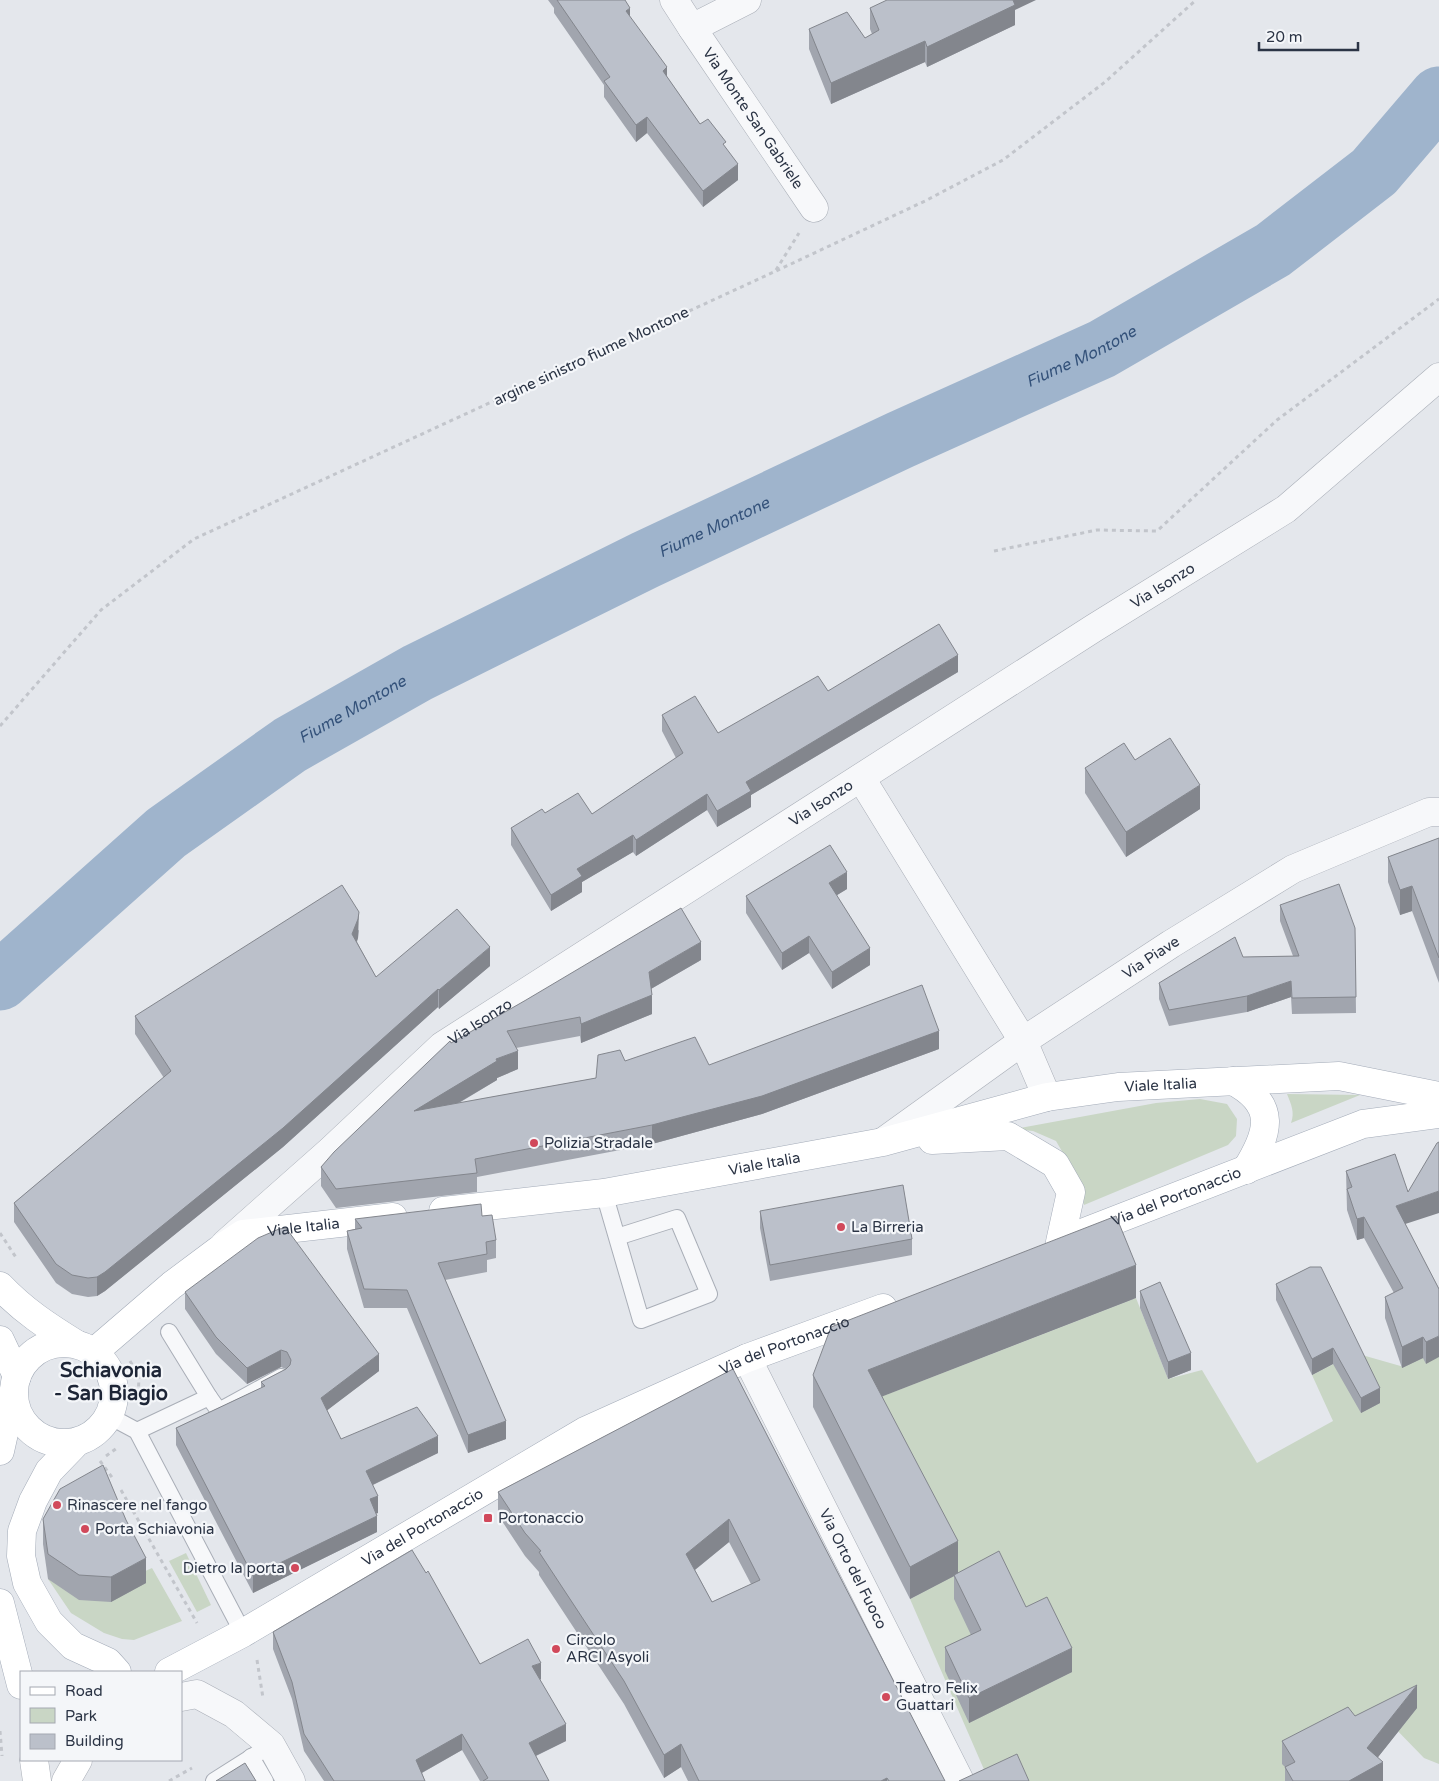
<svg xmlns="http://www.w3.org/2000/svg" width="1439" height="1781" font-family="'Varela Round',sans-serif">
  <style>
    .green { fill: #c9d6c5 }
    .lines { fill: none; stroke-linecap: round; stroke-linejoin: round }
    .river { stroke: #9fb4cc; stroke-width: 59 }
    .service-casing { stroke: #a9aeb7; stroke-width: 18 }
    .minor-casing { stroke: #a9aeb7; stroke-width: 29 }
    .secondary-casing { stroke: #a9aeb7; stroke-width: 29 }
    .primary-casing { stroke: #a3abb8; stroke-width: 29 }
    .path { stroke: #c2c5cb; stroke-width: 3; stroke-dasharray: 4 4; stroke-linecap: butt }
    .service { stroke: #f7f8fa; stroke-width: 16 }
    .minor { stroke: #f7f8fa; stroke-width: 28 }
    .secondary { stroke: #fff; stroke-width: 28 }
    .primary { stroke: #fff; stroke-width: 28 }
    .wall { fill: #a1a5ae; fill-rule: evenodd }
    .shaded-wall { fill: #83868d }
    .building { fill: #bbc0ca; stroke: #83868d; fill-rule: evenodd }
    .poi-dot { fill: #d1495b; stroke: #f4f6f9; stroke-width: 2 }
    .labels { text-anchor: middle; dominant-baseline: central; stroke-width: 4.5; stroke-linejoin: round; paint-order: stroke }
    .street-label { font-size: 15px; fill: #2b3445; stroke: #f4f6f9 }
    .poi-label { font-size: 15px; fill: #2b3445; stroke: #f4f6f9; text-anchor: start }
    .water-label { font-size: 16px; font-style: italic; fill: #34527a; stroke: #f4f6f9 }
    .district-label { font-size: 20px; font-weight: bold; fill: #1d2536; stroke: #f4f6f9 }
  </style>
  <rect width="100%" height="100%" fill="#e4e7ec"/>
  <g class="green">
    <path d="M1287,1094L1360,1095L1291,1123C1295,1112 1291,1104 1287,1094Z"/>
    <path d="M1200,1099L1227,1104L1237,1119L1236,1136L1228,1145L1084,1205L1080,1186L1067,1160L1056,1141L1033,1131L1014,1129L1156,1103Z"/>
    <path d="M1136,1298L1168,1379L1202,1370L1257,1463L1333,1421L1312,1375L1355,1353L1404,1367L1439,1349V1764L1424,1758L1389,1722L1301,1781H989L910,1599L957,1574L875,1399Z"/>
    <path d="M186,1553L211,1605L197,1612L169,1561Z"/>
    <path d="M152,1568L182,1621L134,1640L122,1639L104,1633L71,1613L48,1579L141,1573Z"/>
  </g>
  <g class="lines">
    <path class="river" id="s1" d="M0,981L166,833L290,745L417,673L645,560L900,440L1102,349L1273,250L1374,172L1439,96"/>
    <g class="service-casing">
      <g id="service">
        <path d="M604,1193L641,1320L709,1294L677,1218L617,1237"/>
        <path d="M209,1397L219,1411L281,1377"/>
        <path d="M109,1416L137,1431L243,1633"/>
        <path d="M137,1431L209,1397L169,1332"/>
        <path d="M251,1757L265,1781"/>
        <path d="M214,1781L271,1745"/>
      </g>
    </g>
    <g class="minor-casing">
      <g id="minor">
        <path d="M674,0L692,28L747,0"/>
        <path id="s2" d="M692,28L814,208"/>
        <path d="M861,778L1023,1041L1047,1097"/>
        <path id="s3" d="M884,1141L1023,1041L1171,944L1293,869L1429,812H1439"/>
        <path id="s4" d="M225,1244L330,1151L442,1046L1094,628L1286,509L1439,377"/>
        <path id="s5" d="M747,1358L960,1781"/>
        <path d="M181,1697L197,1694L234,1714L271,1745L291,1781"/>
      </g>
    </g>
    <g class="secondary-casing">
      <g id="secondary">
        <path d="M34,1760L37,1781"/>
        <path d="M66,1781L78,1760"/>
      </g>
    </g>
    <g class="primary-casing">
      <g id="primary">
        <path d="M1233,1081C1278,1105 1269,1133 1246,1170"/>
        <path d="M932,1140L1008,1136L1055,1164L1071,1192L1060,1242"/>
        <path id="s6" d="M443,1211L604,1193L883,1142L1047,1097L1118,1087L1339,1076L1439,1096"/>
        <path id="s7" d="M1082,1233L1363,1124L1439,1114"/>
        <path d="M0,1286C24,1311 47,1326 76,1344"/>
        <path d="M0,1340L17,1376"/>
        <circle cx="64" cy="1393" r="50"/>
        <path id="s8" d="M94,1352L172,1285L219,1250L243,1234L393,1217"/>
        <path d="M77,1442L49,1471L33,1501L22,1531L21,1556L27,1583L49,1622L73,1646L108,1662L117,1672"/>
        <path d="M0,1451L13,1393"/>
        <path d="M0,1603L21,1685"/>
        <path id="s9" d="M169,1672L243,1633L585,1431L747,1358L883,1308"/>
      </g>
    </g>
    <g class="path">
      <path d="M776,270L799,233"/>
      <path d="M994,551L1097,530L1157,531L1277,420L1439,299"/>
      <path d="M0,726L101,610L194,539L776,271L925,201L1003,160L1105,82L1196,0"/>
      <path d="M0,1233L17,1259"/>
      <path d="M130,1361L139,1376L138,1402"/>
      <path d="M106,1456L117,1448"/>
      <path d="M100,1461L114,1480"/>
      <path d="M121,1490L197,1623"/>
      <path d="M257,1660L263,1698"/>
      <path d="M0,1731L2,1756"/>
      <path d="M169,1781L192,1768"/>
    </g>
    <use href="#service" class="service"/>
    <use href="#minor" class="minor"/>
    <use href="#secondary" class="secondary"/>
    <use href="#primary" class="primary"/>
  </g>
  <g class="wall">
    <path d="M548,0H625L630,18L667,77L700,124L726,148L738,180L703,207L647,133L636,142L604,97V85L554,13V8Z"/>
    <path d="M870,8L1015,10V25L927,67L925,62L831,104L809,49V29L865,38L872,34L870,29Z"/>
    <path d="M958,672L751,795V807L717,827L707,810L636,856L633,852L582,882V892L551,911L511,845V828L545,813L592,814L676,758L662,731V715L718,733L828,691Z"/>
    <path d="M1135,760L1200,809L1126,857L1085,793V768Z"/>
    <path d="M1439,838V983L1412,911L1400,915L1388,882V857Z"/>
    <path d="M847,889L837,895L870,965L832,989L809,953L782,970L746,913V896Z"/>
    <path d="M1280,905L1355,928L1356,1013L1292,1014L1291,997L1247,1012L1169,1026L1159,999V983L1243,957L1293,956L1280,921Z"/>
    <path d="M359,930L358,938L357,942L376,977L490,966L439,1009L438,1007L283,1147L105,1291L97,1296L88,1297L72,1294L56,1283L14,1222V1203L164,1078L135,1034V1016Z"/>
    <path d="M701,960L651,989L652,1014L581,1043L580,1036L516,1048L518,1069L497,1078V1080L459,1103L596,1078L625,1061L709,1065L939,1049L762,1114L652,1144L477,1177V1192L336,1208L321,1186V1167L451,1043Z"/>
    <path d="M1346,1171L1405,1224L1439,1289L1426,1364L1423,1358L1402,1368L1385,1318V1297L1394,1293L1364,1238L1357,1240L1347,1210Z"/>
    <path d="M760,1211L912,1239V1255L770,1281L760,1228Z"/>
    <path d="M482,1216L496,1240V1258L487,1260V1272L445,1280L506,1439L468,1453L407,1308H364L347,1249V1231L355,1229V1219Z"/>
    <path d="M1310,1267L1380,1403L1361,1413L1333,1364L1312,1375L1276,1300V1284Z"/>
    <path d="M1140,1291L1191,1370L1168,1379L1140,1308Z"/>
    <path d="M185,1292L379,1371L327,1410L341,1439L438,1453L373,1485L378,1513H376L377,1532L253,1593L176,1445V1428L261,1388V1382L286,1369L281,1367L247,1384L216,1354L185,1309Z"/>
    <path d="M1136,1298L882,1396L958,1573L1026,1607L1072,1672L969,1723L945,1671V1647L971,1635L954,1599V1576L910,1599L813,1407V1375Z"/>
    <path d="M733,1369L945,1781H688L681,1767L664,1778L624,1704L539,1575V1572L525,1556L498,1515V1492ZM729,1542L751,1584L712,1602L695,1570Z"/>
    <path d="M43,1519L146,1583L111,1602L79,1600L48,1579L43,1544Z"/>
    <path d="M273,1632L480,1664L541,1679L540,1680L566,1741L536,1756L549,1781H480L462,1750L422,1773L425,1781H324L304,1751L292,1699L273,1649Z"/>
    <path d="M1417,1708L1378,1757L1383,1781H1285V1767L1282,1764V1741L1355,1716Z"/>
  </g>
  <g class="shaded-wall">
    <path d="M1009,0H1036L1015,10V25L927,67V47Z"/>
    <path d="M630,8V25L626,11Z"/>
    <path d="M925,41V62L831,104V83Z"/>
    <path d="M667,67V84L663,71Z"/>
    <path d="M647,117V133L636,142V125Z"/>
    <path d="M738,164V180L703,207V191Z"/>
    <path d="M958,655V672L751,795V807L717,827V811L746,782Z"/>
    <path d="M1200,785V809L1126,857V832Z"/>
    <path d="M707,794V810L636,856V840Z"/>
    <path d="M633,835V852L582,882V892L551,911V895L577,869Z"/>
    <path d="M847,872V889L829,900V883Z"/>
    <path d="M1412,886V911L1400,915V890Z"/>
    <path d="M359,912L358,938L352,953V934Z"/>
    <path d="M809,936V953L782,970V953Z"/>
    <path d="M701,942V960L649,990V972Z"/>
    <path d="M490,947V966L439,1009V990Z"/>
    <path d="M870,948V965L832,989V972Z"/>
    <path d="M1291,981V997L1247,1012V996Z"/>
    <path d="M438,989V1007L283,1147L105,1291L97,1296V1277Z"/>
    <path d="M652,995V1014L581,1043V1024Z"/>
    <path d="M939,1031V1049L762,1114L652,1144V1125Z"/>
    <path d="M518,1051V1069L497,1078V1080L414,1129V1111L496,1059Z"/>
    <path d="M1439,1191V1213L1396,1227V1206Z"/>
    <path d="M1364,1217V1238L1357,1240V1219Z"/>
    <path d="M1136,1265V1298L868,1402V1370Z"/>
    <path d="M1439,1336V1357L1426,1364V1342Z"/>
    <path d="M1423,1337V1358L1402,1368V1347Z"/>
    <path d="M1333,1348V1364L1312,1375V1359Z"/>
    <path d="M281,1350V1367L247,1384V1368Z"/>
    <path d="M1191,1353V1370L1168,1379V1362Z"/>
    <path d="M379,1354V1371L321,1415V1398Z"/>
    <path d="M1380,1388V1403L1361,1413V1398Z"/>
    <path d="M506,1421V1439L468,1453V1435Z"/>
    <path d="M438,1436V1453L366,1488V1471Z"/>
    <path d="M378,1496V1513L370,1516V1499Z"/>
    <path d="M377,1516V1532L253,1593V1576Z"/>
    <path d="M729,1519V1542L686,1577V1554Z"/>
    <path d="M958,1541V1574L910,1599V1567Z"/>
    <path d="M146,1558V1583L111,1602V1577Z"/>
    <path d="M1072,1648V1672L969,1723V1698Z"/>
    <path d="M541,1663V1679L532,1683V1666Z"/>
    <path d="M1417,1685V1708L1367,1771L1383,1762V1781H1349L1367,1748Z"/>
    <path d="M566,1724V1741L529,1759V1743Z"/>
    <path d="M462,1734V1750L416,1776V1760Z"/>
    <path d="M681,1744V1767L664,1778V1755Z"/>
    <path d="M887,1778V1781H881Z"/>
  </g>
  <g class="building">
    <path d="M557,0H625L630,8L626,11L667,67L663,71L700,124L708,119L726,142L723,144L738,164L703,191L647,117L636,125L604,81L610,77Z"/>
    <path d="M887,0H1013L1015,5L927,47L925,41L831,83L809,29L847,12L865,38L879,30L870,8Z"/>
    <path d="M939,624L958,655L746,782L751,791L717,811L707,794L636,840L633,835L577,869L582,876L551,895L511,828L542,809L545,813L578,793L592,814L683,753L662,715L695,696L718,733L818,676L828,691Z"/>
    <path d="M1170,738L1200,785L1126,832L1085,768L1124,743L1135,760Z"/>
    <path d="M1439,838V958L1412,886L1400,890L1388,857Z"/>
    <path d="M830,845L847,872L829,883L870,948L832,972L809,936L782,953L746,896Z"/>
    <path d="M1339,884L1355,928L1356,997L1292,998L1291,981L1247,996L1169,1010L1159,983L1235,937L1243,957L1299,956L1280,905Z"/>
    <path d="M342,885L359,912L358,919L352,934L376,977L457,909L490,947L439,990L438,989L283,1128L105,1272L97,1277L88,1278L72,1275L56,1264L14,1203L171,1071L135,1016Z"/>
    <path d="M681,908L701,942L649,972L652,995L581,1024L580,1017L507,1031L518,1051L496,1059L497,1061L414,1111L596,1078L598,1055L620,1050L625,1061L695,1037L709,1065L922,985L939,1031L762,1096L652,1125L475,1159L477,1173L336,1189L321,1167L334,1152L450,1041L451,1043L526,1000Z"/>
    <path d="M1439,1142V1191L1396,1206L1439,1289V1336L1426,1342L1423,1337L1402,1347L1385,1297L1403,1288L1364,1217L1357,1219L1347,1189L1352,1187L1346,1171L1395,1154L1408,1192L1437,1143Z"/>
    <path d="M903,1185L912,1239L770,1265L760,1211Z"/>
    <path d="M481,1204L482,1216L492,1215L496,1240L486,1242L487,1254L438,1263L506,1421L468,1435L407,1290L364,1289L347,1231L362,1228L355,1219Z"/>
    <path d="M1116,1216L1136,1265L868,1370L958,1541L910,1567L813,1375L831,1327Z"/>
    <path d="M286,1228L379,1354L321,1398L341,1439L417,1407L438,1436L366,1471L378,1496L370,1499L377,1516L253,1576L176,1428L265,1386L261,1382L286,1369L290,1365L291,1360L287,1352L281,1350L247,1368L216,1337L185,1292L258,1238L279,1229Z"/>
    <path d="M1310,1267H1321L1380,1388L1361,1398L1333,1348L1312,1359L1276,1284Z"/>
    <path d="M1160,1282L1191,1353L1168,1362L1140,1291Z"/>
    <path d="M733,1369L945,1781H889L887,1778L881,1781H699L681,1744L664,1755L624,1681L539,1552L541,1551L525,1533L498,1492ZM729,1519L760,1580L712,1602L686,1554Z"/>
    <path d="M103,1465L126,1520L146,1558L111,1577L79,1575L48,1554L43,1519L60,1489Z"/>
    <path d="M412,1550L426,1573L428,1571L480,1664L528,1639L541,1663L532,1666L566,1724L529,1743L549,1781H483L488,1778L462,1734L416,1760L425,1781H334L304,1734L292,1682L273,1632Z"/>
    <path d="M999,1551L1026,1607L1047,1597L1072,1648L969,1698L945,1647L981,1630L954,1575Z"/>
    <path d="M1417,1685L1367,1748L1383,1762L1349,1781H1293L1285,1767L1295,1762L1282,1741L1348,1707L1355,1716Z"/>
    <path d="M1017,1754L1029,1781H959Z"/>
    <path d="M245,1763L256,1781H216Z"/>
  </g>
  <g class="poi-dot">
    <circle cx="534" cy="1143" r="5"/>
    <circle cx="841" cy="1227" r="5"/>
    <circle cx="57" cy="1505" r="5"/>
    <rect x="483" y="1513" width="10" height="10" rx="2.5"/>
    <circle cx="85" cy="1529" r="5"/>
    <circle cx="295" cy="1568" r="5"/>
    <circle cx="556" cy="1649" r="5"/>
    <circle cx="886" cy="1697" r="5"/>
  </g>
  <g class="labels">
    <g class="street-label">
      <text stroke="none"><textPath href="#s2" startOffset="109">Via Monte San Gabriele</textPath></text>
      <text transform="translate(591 356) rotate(-25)">argine sinistro fiume Montone</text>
      <text stroke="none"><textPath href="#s4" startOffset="1149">Via Isonzo</textPath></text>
      <text stroke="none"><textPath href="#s4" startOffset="744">Via Isonzo</textPath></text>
      <text stroke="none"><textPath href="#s3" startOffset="324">Via Piave</textPath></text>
      <text stroke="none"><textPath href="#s4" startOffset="339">Via Isonzo</textPath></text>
      <text stroke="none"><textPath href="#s6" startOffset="730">Viale Italia</textPath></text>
      <text stroke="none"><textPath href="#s6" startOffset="325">Viale Italia</textPath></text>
      <text stroke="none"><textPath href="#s7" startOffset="101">Via del Portonaccio</textPath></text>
      <text stroke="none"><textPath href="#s8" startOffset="251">Viale Italia</textPath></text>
      <text stroke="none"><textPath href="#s9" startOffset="698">Via del Portonaccio</textPath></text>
      <text stroke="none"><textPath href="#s9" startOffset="292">Via del Portonaccio</textPath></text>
      <text stroke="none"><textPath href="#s5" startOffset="236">Via Orto del Fuoco</textPath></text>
    </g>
    <g class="poi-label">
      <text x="544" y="1143">Polizia Stradale</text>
      <text x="851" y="1227">La Birreria</text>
      <text x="67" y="1505">Rinascere nel fango</text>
      <text x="498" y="1518">Portonaccio</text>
      <text x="95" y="1529">Porta Schiavonia</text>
      <text x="285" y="1568" text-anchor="end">Dietro la porta</text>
      <text x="566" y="1640">Circolo<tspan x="566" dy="17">ARCI Asyoli</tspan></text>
      <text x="896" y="1688">Teatro Felix<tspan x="896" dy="17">Guattari</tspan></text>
    </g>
    <g class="water-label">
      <text stroke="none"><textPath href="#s1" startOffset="1256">Fiume Montone</textPath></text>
      <text stroke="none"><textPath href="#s1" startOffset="851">Fiume Montone</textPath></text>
      <text stroke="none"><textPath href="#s1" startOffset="446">Fiume Montone</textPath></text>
    </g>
    <g class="district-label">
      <text x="111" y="1371">Schiavonia<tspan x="111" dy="23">- San Biagio</tspan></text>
    </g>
  </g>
  <rect x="20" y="1671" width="162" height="90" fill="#f4f6f9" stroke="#a4a8b1"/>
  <rect x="30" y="1687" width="25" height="8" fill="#ffffff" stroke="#a4a8b1"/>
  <text x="65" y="1696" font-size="15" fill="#2b3445">Road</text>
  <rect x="30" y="1708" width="25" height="15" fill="#c9d6c5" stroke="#a4a8b1"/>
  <text x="65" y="1721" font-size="15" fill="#2b3445">Park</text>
  <rect x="30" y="1734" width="25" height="15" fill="#bbc0ca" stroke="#a4a8b1"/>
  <text x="65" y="1746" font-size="15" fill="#2b3445">Building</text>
  <path d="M1259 42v8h99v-8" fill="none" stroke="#2b3445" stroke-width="2.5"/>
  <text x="1266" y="42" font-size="15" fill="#2b3445" stroke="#f4f6f9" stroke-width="4" paint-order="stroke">20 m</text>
</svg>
